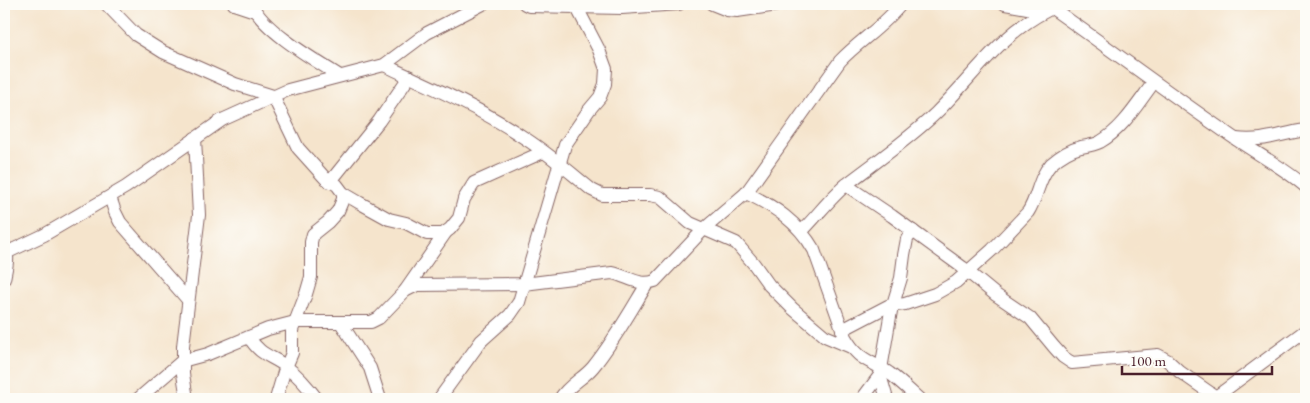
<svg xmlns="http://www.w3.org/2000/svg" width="1310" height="403" font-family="'EB Garamond',serif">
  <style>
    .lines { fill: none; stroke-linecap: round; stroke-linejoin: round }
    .minor-casing { stroke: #866463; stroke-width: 14 }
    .minor { stroke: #fff; stroke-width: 12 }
  </style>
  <rect width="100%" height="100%" fill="#fdfcf7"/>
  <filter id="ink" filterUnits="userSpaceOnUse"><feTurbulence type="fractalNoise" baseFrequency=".02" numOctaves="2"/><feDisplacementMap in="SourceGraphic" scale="10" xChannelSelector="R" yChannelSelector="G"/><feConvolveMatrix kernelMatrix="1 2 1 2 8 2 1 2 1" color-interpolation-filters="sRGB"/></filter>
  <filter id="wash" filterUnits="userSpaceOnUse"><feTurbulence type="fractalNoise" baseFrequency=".0096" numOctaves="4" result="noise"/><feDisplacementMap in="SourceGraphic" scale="20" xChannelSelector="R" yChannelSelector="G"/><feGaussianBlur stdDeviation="1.12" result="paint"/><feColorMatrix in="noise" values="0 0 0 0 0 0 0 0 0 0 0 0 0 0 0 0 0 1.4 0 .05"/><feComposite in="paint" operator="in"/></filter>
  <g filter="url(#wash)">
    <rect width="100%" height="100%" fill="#f5e4cc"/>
  </g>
  <g filter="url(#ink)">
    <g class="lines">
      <g class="minor-casing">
        <g id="minor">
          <path d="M106,4L136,35L163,52L235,84L273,96L298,148L325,178L337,185L343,193L360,203L389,219L406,223L427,234H443L450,229L459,218L464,199L474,183L543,152"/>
          <path d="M234,4L255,11"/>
          <path d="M252,4C261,29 316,61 340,76"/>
          <path d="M525,4L529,6L622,8L679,4"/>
          <path d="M712,4L727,10L737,11L784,4"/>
          <path d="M1005,4L1033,9L1052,8C1110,49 1166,91 1224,131C1251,151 1281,165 1306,187"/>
          <path d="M384,65C432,87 482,109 526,139C549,154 571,173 592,190L602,195H650L660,197L690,223L736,243L754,264L769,285L792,308L825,336L851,347"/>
          <path d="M1236,139C1265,142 1279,134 1306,130"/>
          <path d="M330,182L379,121L409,77"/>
          <path d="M846,185L892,216L962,267L996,295L1030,318L1054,347L1063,357L1072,363L1158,355L1167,360L1180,372L1216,397"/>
          <path d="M746,193C774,206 798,222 814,250L845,337C859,361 868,359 889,373C900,381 909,390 919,399"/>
          <path d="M110,197L115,212L120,222L188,300"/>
          <path d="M802,231C817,216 831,197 847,184C877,161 909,139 936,113C973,77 1001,33 1048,10"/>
          <path d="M4,252H8L44,235L126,187L222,120L288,90L384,65L427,33L483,4"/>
          <path d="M4,279C6,268 10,256 4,245"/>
          <path d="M405,291L446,232"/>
          <path d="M341,323L370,368L380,399"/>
          <path d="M842,330L888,306L905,304L935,294L956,282L992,250L1028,212C1038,197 1038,178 1051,164C1060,156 1069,150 1081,147C1087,146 1094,145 1100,142C1123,129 1138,103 1154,82"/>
          <path d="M249,337C261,357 272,355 288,368C300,377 308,387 317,399"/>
          <path d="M138,399L182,361L208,354L268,329L295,322H371L379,318L405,291L417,285L524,284L612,273C628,276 639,287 655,281L704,229L746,193L840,61C859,41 884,26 901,4"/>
          <path d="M187,399L183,374V346L199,215L195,138"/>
          <path d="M276,399L284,372L292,353V330L306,294L311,277V242L313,234L328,222L338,211L343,199V193"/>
          <path d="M439,399L481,341L510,315L519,302L565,145L589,110L600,97L605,84L606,69L599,50L575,4"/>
          <path d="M560,399C568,385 583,379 593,367C614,341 630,312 647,284"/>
          <path d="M862,399L880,375"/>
          <path d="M887,399L880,375L891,311L901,278L904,255L907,239L913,231"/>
          <path d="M1213,399L1306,330"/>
        </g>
      </g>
      <use href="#minor" class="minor"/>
    </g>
  </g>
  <rect width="1310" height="403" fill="none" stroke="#fdfcf7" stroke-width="20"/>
  <path d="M1122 366v8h150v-8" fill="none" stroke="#4a1f2b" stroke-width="2.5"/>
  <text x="1130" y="366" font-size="15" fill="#4a1f2b" stroke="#fdfcf7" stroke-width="4" paint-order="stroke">100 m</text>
</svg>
